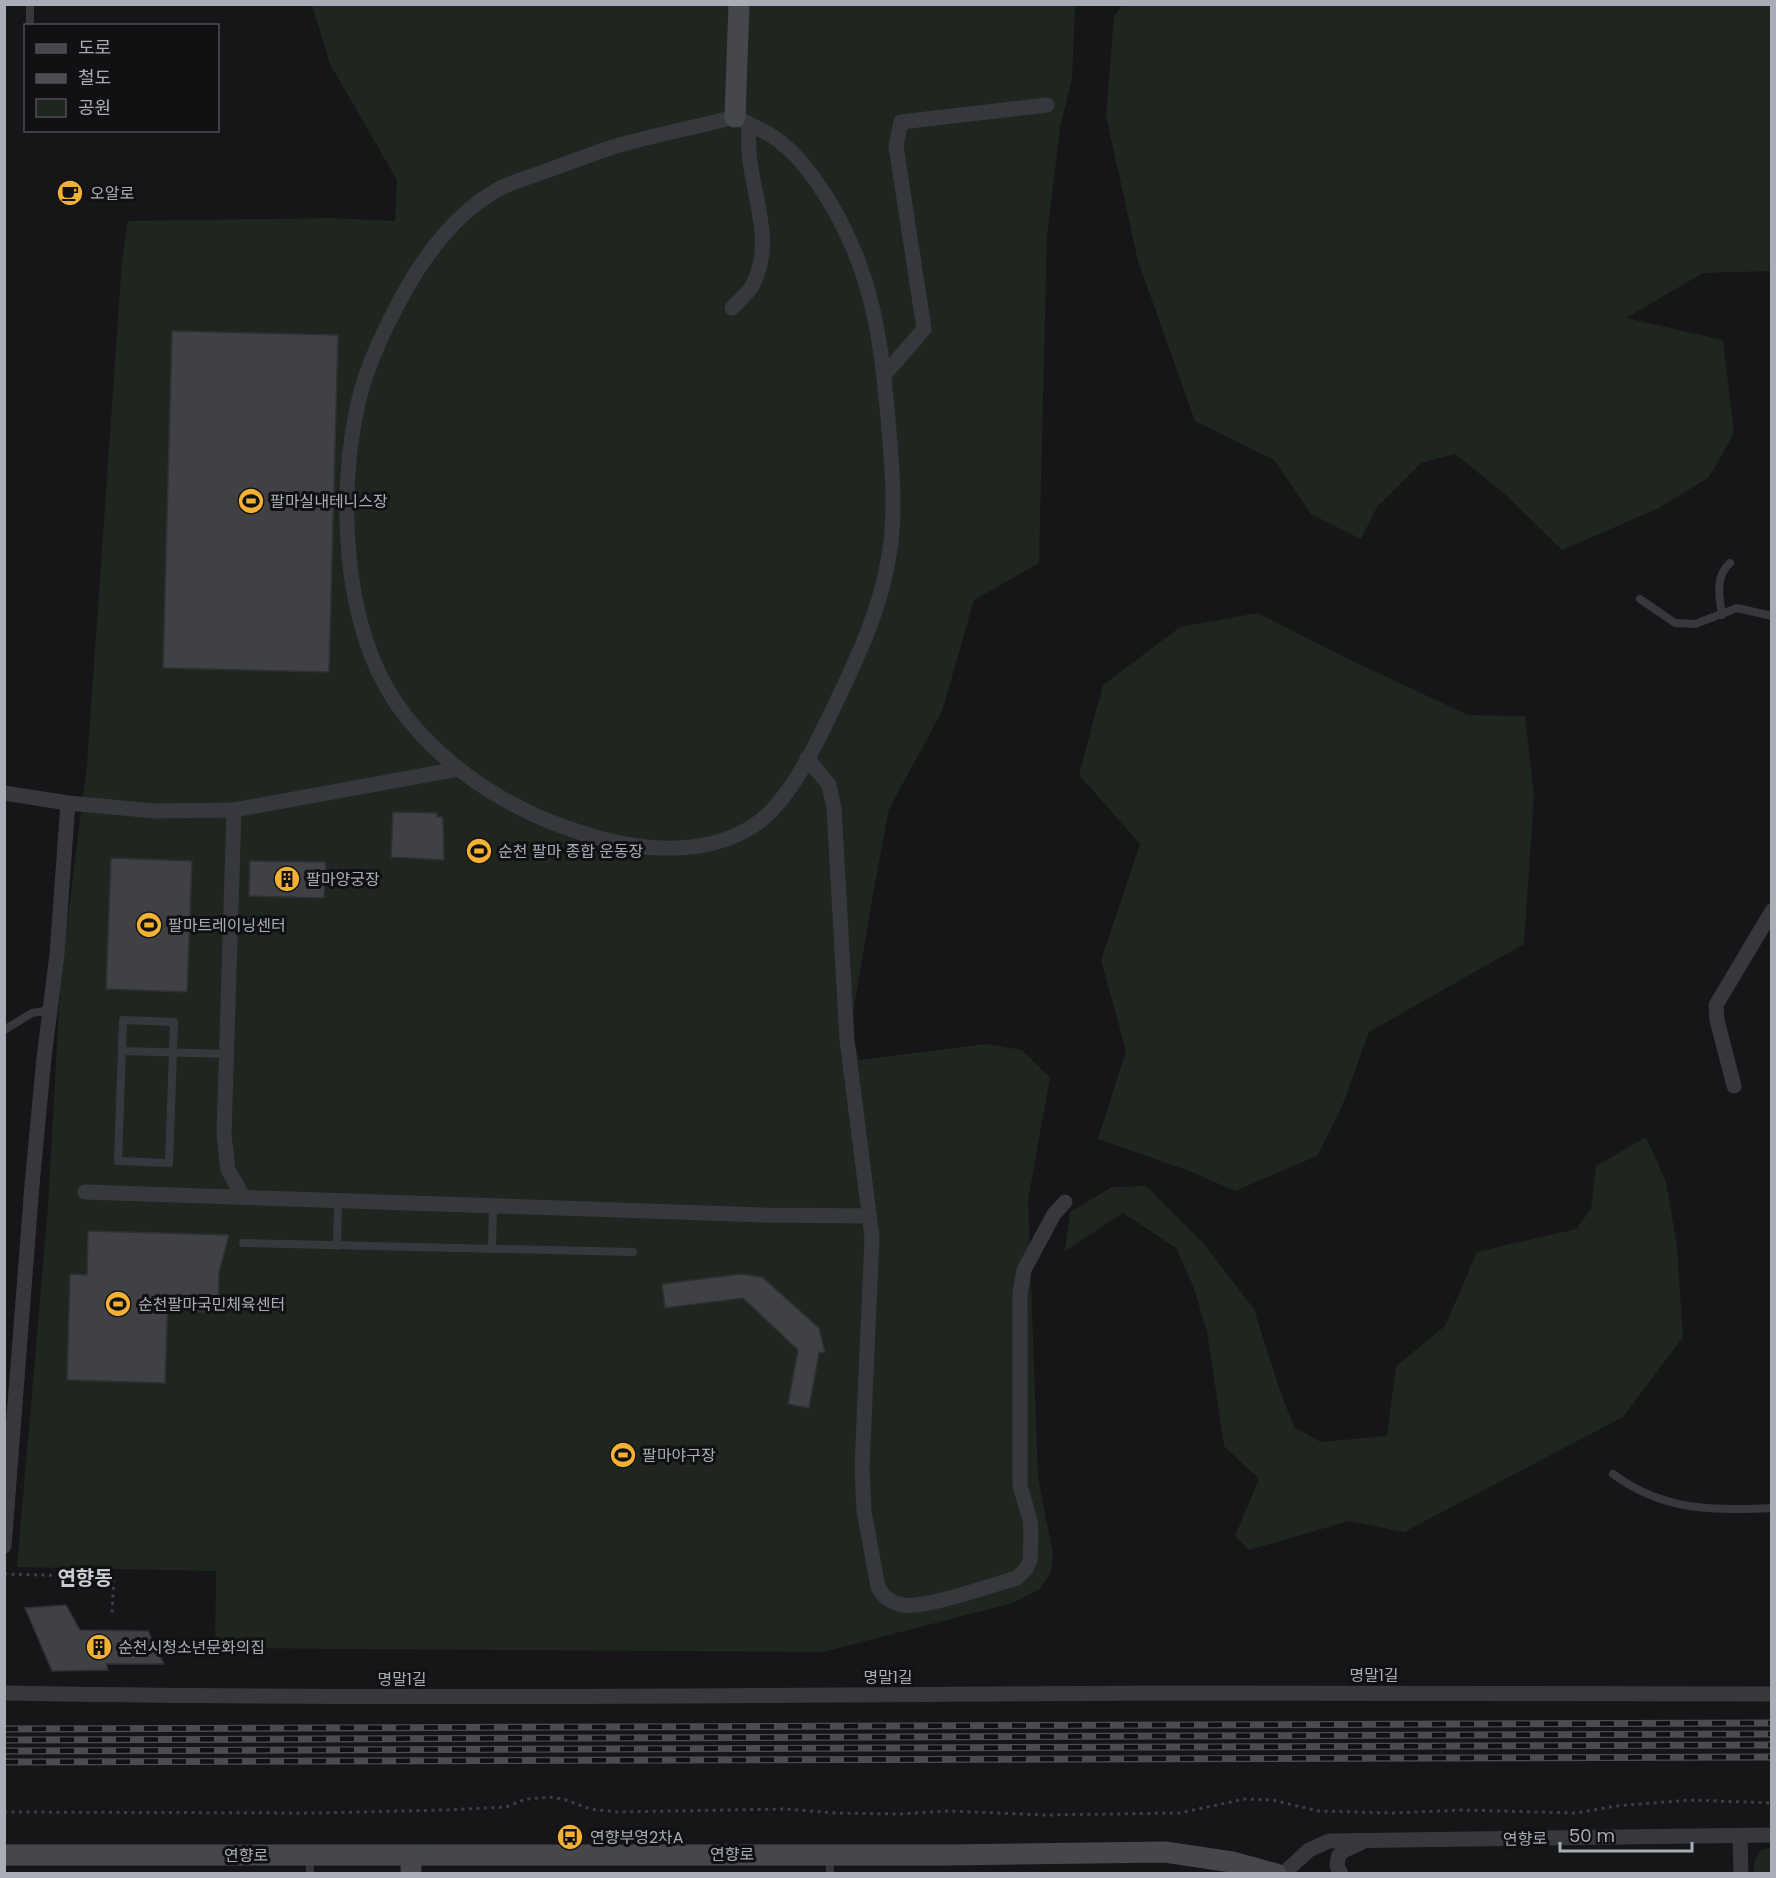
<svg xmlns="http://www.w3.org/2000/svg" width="1776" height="1878" font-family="Poppins,'Noto Sans KR',sans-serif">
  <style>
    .green { fill: #1e261f }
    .building { fill: #404145; stroke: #303034; stroke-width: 1.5 }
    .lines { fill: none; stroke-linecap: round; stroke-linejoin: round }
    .path { stroke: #3d3f44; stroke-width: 3; stroke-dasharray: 3 4.5; stroke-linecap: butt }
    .lane { stroke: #37383d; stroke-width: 8 }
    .street { stroke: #37383d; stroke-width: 15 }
    .secondary { stroke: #45474d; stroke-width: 21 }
    .rail-casing { stroke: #4a4c52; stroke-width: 7 }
    .rail { stroke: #111113; stroke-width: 4.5; stroke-dasharray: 14; stroke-linecap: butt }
    .labels { text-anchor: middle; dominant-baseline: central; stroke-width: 6; stroke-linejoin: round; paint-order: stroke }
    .poi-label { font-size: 16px; fill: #a8adb8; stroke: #111113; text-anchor: start }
    .street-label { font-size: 16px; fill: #a8adb8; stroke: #111113 }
    .quarter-label { font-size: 20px; font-weight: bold; fill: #c9ccd4; stroke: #111113 }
  </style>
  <rect width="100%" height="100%" fill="#161618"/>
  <g class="green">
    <path d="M1123,4L1771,5V271L1703,273L1626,318L1723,340L1734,433L1709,477L1659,508L1562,550L1507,496L1455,454L1421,463L1377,507L1361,539L1311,514L1274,460L1195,421L1138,261L1106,116L1114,16Z"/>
    <path d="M312,5H1075L1072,79L1060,128L1047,236L1039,563L974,600L942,711L889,809L873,894L851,1025L859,1060L986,1044L1022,1050L1050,1078L1028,1200L1038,1478L1053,1554L1051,1572L1040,1589L1013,1603L823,1652L215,1648L216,1571L17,1567L48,1207L61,971L87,765L122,261L128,221L331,218L395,221L397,180L330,64Z"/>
    <path d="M1258,613L1346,658L1468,715L1525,716L1534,796L1524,944L1369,1032L1341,1109L1317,1156L1235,1191L1192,1172L1098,1139L1126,1051L1101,960L1140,844L1079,775L1103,685L1180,627Z"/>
    <path d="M1646,1137L1666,1182L1677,1246L1683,1337L1623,1417L1404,1532L1349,1521L1249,1550L1235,1536L1259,1479L1224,1446L1207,1331L1193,1286L1176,1248L1123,1213L1065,1251L1070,1212L1112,1187L1146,1186L1203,1243L1254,1309L1279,1388L1294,1427L1321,1442L1387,1436L1396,1366L1445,1326L1477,1252L1576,1229L1591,1209L1596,1166Z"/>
    <path d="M1771,1848V1873H1753L1755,1859L1761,1850Z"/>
  </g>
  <g class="building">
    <path d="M172,331L338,335L329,672L163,668Z"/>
    <path d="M393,812L437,813V817H443L444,860L391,857Z"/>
    <path d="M111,858L192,861L187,992L106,989Z"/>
    <path d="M250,861L326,862L324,898L249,896Z"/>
    <path d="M88,1231L229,1235L219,1272L218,1312H195V1297L168,1296L165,1383L67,1380L70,1274L87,1275Z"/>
    <path d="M741,1274L762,1277L819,1328L825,1352L819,1353L809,1408L788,1404L798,1350L743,1298L665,1308L662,1284Z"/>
    <path d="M66,1605L80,1630L148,1631L164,1664H106L108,1670L52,1671L25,1608Z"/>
  </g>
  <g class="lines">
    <g class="path">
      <path d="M4,1574L114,1577L112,1613"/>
      <path d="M4,1812L316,1813L444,1810L506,1807L526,1799L550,1797L566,1800L590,1809L617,1812L785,1809L836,1813L898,1814L948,1811L1045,1815L1179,1813L1245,1799L1272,1800L1319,1811L1393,1813L1462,1810L1576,1813L1616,1806L1690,1800L1772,1803"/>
    </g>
    <g class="lane">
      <path d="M30,4V26"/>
      <path d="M1640,599L1675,623L1695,624L1737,608L1772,616"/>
      <path d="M1722,615C1719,597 1715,576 1730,563"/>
      <path d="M123,1020L174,1022L169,1163L118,1161Z"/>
      <path d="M4,1030L32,1013L50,1010"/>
      <path d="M122,1051L227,1054"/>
      <path d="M243,1243L633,1252"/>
      <path d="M337,1246L338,1201"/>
      <path d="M492,1249L493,1206"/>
      <path d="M1613,1474C1663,1511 1713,1511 1772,1508"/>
      <path d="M310,1857V1874"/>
      <path d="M830,1857V1874"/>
    </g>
    <g class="street">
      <path d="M735,117C747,123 760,129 772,136C795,151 811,173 826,196C871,268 881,335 888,419C892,465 897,515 888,561C879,614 854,665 831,713C813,751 786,807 750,828C700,858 634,850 582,833C508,810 438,765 394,700C342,620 338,494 358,403C367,364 386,326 405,291C425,255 456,214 492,193C509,182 530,177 549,170C571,162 594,153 616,146C655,135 696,127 735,117Z"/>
      <path d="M732,308C739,300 749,293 753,284C775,243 752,194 749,152C748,142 749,133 749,124"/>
      <path d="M885,374L924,329L896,146L901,122L1047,105"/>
      <path d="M807,758L829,785L834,808L847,1040L872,1237L862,1467L864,1511L878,1587C883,1597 891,1603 903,1605C924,1609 992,1585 1017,1578L1026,1569L1030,1560L1031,1535L1030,1520L1020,1486V1294L1024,1270L1054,1214L1065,1202"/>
      <path d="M4,793L68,803L57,954L44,1058L32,1185L4,1546"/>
      <path d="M68,803L155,811L234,810"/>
      <path d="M1734,1086L1717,1020L1716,1005L1772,911"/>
      <path d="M85,1192L765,1215L869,1216"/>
      <path d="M243,1196L228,1170L224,1135L234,810L458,769"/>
      <path d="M4,1693C389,1700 774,1695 1159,1693C1363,1692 1567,1693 1772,1694"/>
      <path d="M1740,1836L1741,1874"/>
      <path d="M1283,1874L1309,1850L1329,1841L1772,1835"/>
      <path d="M1341,1874L1337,1866L1338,1857L1343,1851L1361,1843"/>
    </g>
    <g class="secondary">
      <path d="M735,117L739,4"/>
      <path d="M4,1855H948L1165,1852L1232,1862L1276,1874"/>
      <path d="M411,1855V1874"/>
    </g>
    <g class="rail-casing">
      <g id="rail">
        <path d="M4,1729L1772,1723"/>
        <path d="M4,1740L1772,1734"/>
        <path d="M4,1751L1772,1745"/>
        <path d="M4,1762L1772,1757"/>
      </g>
    </g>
    <use href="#rail" class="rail"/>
  </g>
  <defs>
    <g id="cafe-disc" transform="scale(1.35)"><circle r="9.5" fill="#f2b134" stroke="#111113"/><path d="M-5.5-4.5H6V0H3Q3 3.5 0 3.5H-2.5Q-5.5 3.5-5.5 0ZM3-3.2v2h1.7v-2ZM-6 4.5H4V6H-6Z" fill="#111"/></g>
    <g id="stadium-disc" transform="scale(1.35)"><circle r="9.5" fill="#f2b134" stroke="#111113"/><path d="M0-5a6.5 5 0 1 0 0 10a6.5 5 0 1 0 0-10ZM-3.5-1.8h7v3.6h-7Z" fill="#111"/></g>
    <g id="building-disc" transform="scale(1.35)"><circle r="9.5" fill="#f2b134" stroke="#111113"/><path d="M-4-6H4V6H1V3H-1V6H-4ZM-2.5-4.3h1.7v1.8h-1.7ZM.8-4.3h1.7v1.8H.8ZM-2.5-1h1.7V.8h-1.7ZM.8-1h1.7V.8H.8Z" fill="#111"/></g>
    <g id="bus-disc" transform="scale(1.35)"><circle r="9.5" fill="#f2b134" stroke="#111113"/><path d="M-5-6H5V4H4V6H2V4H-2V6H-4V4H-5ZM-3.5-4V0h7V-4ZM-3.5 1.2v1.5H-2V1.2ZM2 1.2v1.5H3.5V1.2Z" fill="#111"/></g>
  </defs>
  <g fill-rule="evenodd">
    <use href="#cafe-disc" x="70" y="193"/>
    <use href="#stadium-disc" x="251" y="501"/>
    <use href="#stadium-disc" x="479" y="851"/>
    <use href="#building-disc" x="287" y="879"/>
    <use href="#stadium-disc" x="149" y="925"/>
    <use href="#stadium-disc" x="118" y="1304"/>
    <use href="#stadium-disc" x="623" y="1455"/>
    <use href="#building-disc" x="99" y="1647"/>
    <use href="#bus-disc" x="570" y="1837"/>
  </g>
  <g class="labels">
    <g class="poi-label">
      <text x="90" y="193">오알로</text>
      <text x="270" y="501">팔마실내테니스장</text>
      <text x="498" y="851">순천 팔마 종합 운동장</text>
      <text x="306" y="879">팔마양궁장</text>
      <text x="168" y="925">팔마트레이닝센터</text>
      <text x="138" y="1304">순천팔마국민체육센터</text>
      <text x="642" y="1455">팔마야구장</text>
      <text x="118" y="1647">순천시청소년문화의집</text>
      <text x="590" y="1837">연향부영2차A</text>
    </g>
    <g class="street-label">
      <text x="1374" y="1675">명말1길</text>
      <text x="888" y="1677">명말1길</text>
      <text x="402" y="1679">명말1길</text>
      <text transform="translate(1525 1839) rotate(-1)">연향로</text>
      <text x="732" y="1854">연향로</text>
      <text x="246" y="1855">연향로</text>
    </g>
    <g class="quarter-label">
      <text x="85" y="1578">연향동</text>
    </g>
  </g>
  <rect width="1776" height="1878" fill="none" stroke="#a8adb8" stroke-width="12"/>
  <rect x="24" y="24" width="195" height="108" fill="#111113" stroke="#4d4f55" stroke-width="1.5"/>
  <rect x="36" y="44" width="30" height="9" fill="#45474d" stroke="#4d4f55" stroke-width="1.5"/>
  <text x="78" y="54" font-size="18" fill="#a8adb8">도로</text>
  <rect x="36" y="74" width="30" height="9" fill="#4a4c52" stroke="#4d4f55" stroke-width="1.5"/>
  <text x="78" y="84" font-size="18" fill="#a8adb8">철도</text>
  <rect x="36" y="99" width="30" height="18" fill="#1e261f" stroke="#4d4f55" stroke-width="1.5"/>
  <text x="78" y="114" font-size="18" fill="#a8adb8">공원</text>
  <path d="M1560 1842v9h132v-9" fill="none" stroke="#a8adb8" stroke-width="3"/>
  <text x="1569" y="1842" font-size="18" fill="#a8adb8" stroke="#111113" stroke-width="4.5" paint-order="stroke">50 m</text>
</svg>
